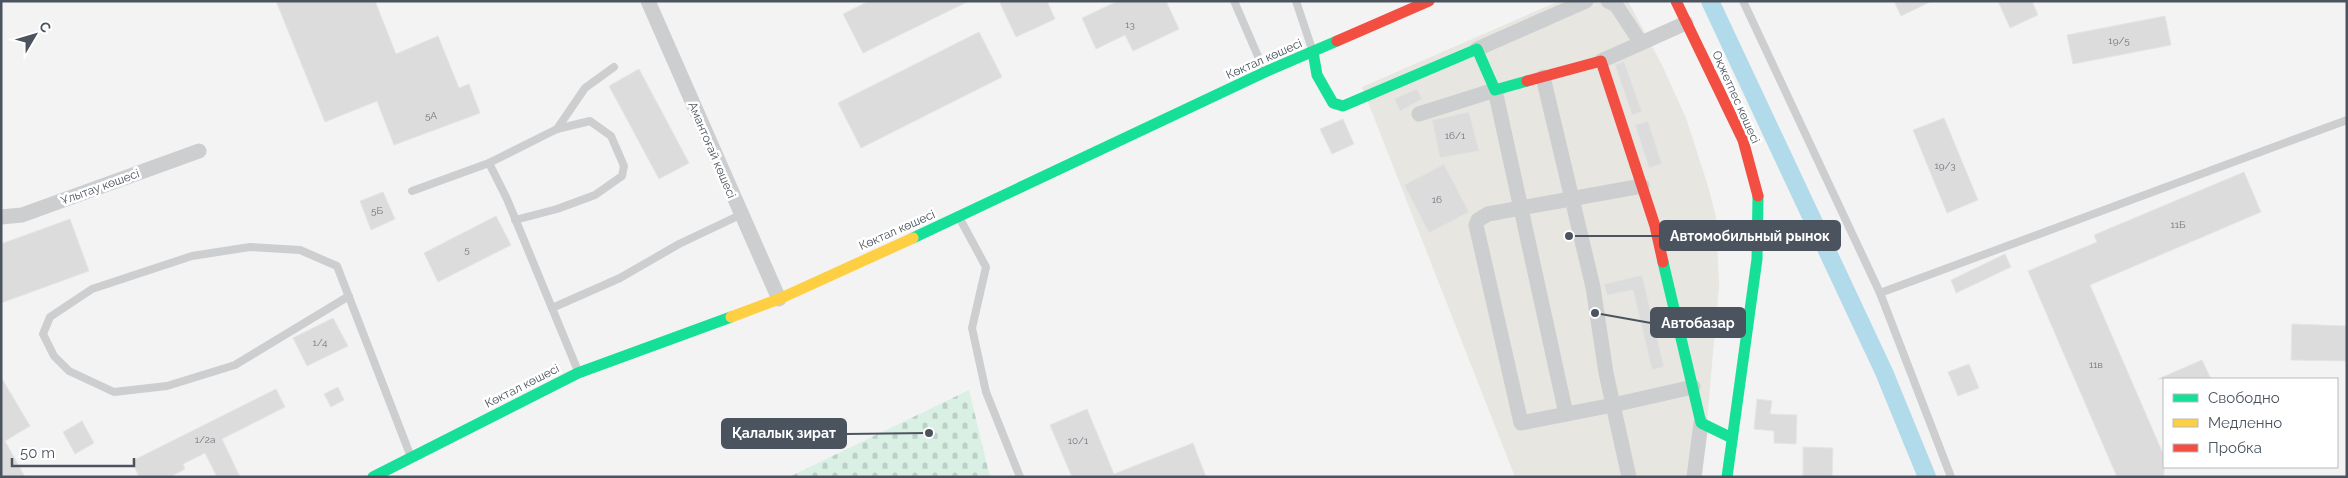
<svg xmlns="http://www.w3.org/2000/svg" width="2348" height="478" font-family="Raleway,sans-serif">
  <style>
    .commercial { fill: #e7e6e1 }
    .cemetery { fill: url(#cemetery-stones) }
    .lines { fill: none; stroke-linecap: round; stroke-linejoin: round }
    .canal { stroke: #b1daea; stroke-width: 18 }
    .building { fill: #dcdcdd; stroke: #e4e5e5 }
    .lane { stroke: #cdced0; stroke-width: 8 }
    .street { stroke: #cdced0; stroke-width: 15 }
    .fast { stroke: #16e098; stroke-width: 11 }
    .slow { stroke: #ffcf43; stroke-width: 11 }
    .jam { stroke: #f24e42; stroke-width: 11 }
    .labels { text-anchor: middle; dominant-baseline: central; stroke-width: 5; stroke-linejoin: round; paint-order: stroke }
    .number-label { font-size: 10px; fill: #70777e }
    .street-label { font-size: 12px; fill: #4b545e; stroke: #fff }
    .leader { fill: none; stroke: #4b545e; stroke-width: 2 }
    .callout-dot { fill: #4b545e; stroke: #fff; stroke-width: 2 }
    .callout { fill: #4b545e; stroke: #4b545e; stroke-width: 2 }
    .callout-label { font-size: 14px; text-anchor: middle; font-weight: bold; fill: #fff }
  </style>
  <defs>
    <pattern id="cemetery-stones" width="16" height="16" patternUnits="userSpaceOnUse" patternTransform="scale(1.25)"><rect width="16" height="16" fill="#daf0e4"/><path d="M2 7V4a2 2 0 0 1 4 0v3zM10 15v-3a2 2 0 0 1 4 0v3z" fill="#bdd0c6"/></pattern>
  </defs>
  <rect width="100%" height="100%" fill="#f3f3f3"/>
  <path class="commercial" d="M1559,1H1628L1662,65L1686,118L1708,186L1716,217L1719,286L1702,477H1515L1362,87Z"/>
  <path class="cemetery" d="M969,390L990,477H789Z"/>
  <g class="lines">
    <path class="canal" d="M1710,1L1884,372L1927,477"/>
  </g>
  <g class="building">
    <path d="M276,1H375L396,54L438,36L459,88L469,84L480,113L394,145L377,101L325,122Z"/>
    <path d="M869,1H969L863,53L843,14Z"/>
    <path d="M999,1H1047L1055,19L1016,37Z"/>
    <path d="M1118,1H1166L1179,29L1133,51L1125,35L1096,49L1082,18Z"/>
    <path d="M1894,1H1932L1901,16Z"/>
    <path d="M1998,1H2032L2038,15L2010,28Z"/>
    <path d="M2165,16L2171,45L2073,64L2067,35Z"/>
    <path d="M979,32L1002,77L861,148L838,103Z"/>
    <path d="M1624,61L1642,112L1632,115L1615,65Z"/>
    <path d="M639,69L689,163L659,179L609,86Z"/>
    <path d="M1417,89L1422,99L1400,111L1394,99Z"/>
    <path d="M1469,112L1479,151L1440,158L1432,120Z"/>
    <path d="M1944,118L1978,200L1947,213L1913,130Z"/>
    <path d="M1343,119L1354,144L1332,154L1320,129Z"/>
    <path d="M1648,121L1662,164L1649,168L1635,125Z"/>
    <path d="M1444,164L1469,212L1429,233L1404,185Z"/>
    <path d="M2244,172L2261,212L2090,285L2164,456V477H2117L2028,271L2097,242L2094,235Z"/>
    <path d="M383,192L395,219L371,230L360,201Z"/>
    <path d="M496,216L511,245L438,282L424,253Z"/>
    <path d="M70,219L89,271L1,303V244Z"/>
    <path d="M2005,254L2011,267L1956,293L1951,280Z"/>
    <path d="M1642,275L1664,367L1652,370L1633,290L1607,295L1604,284Z"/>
    <path d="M333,318L348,346L307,366L293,338Z"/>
    <path d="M2292,324L2347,326V361L2291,360Z"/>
    <path d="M2202,360L2211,379H2158Z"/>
    <path d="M1969,364L1979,388L1958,396L1948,372Z"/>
    <path d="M1,377L30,426L5,441L25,477H1Z"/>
    <path d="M338,387L344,400L331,407L324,394Z"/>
    <path d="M276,389L285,407L222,439L240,477H217L205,453L183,464L185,469L170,477H139L132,461Z"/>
    <path d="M1757,399L1772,401L1770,414L1797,415L1796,444L1774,443V431L1754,429Z"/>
    <path d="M1087,409L1114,474L1193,443L1206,477H1072L1050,425Z"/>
    <path d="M82,421L94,443L75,454L63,432Z"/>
    <path d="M1803,447L1833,448L1832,477H1803Z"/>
  </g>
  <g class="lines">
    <g class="lane">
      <path d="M1234,1L1264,70"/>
      <path d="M1296,1L1312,49"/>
      <path d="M1743,1L1880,293L1951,477"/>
      <path d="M557,129L585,88L614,67"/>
      <path d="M489,163L507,199L578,371"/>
      <path d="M412,191L489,163L557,129L590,121L611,136L624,166L622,176L595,195L557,209L515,220"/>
      <path d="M960,219L986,267L972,328L986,392L1020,477"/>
      <path d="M1880,293L2347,120"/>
      <path d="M349,296L235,365L167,386L114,392L69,371L54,356L43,334L50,317L92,289L192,256L250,247L300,250L337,266L411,457"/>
      <path d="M552,308L620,278L679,244L740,215"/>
    </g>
    <g class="street">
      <path d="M648,1L779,299"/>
      <path d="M1608,1L1616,5L1641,43"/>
      <path d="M1477,49L1586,1"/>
      <path d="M1601,61L1686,23"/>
      <path d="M1543,77L1593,287L1606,373L1629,477"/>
      <path d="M1419,114L1495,90L1566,414"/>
      <path d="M1642,186L1488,214L1478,220L1476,225L1521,423L1613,405L1693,387"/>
      <path d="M1,217L22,215L199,151"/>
      <path d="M1694,477L1701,423"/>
    </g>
    <g class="fast">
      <path d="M1313,52L1317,75L1333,103L1343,106L1477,49L1495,90L1527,81"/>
      <path d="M913,238L1265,72L1337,41"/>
      <path d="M1663,262L1701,423L1732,438"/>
      <path d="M373,477L578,373L731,317"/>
      <path d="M1727,477L1757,259L1758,196"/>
    </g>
    <path class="slow" d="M731,317L779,299L913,238"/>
    <g class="jam">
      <path d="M1676,1L1743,140L1758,196"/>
      <path d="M1337,41L1429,1"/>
      <path d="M1527,81L1601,61L1655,226L1663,262"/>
    </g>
  </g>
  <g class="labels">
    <g class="number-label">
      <text x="1130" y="24">13</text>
      <text x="2119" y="40">19/5</text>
      <text x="431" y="115">5А</text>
      <text x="1455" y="135">16/1</text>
      <text x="1945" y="165">19/3</text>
      <text x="1437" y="199">16</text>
      <text x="377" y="210">5Б</text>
      <text x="2178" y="224">11Б</text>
      <text x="467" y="249">5</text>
      <text x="320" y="342">1/4</text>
      <text x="2096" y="364">11в</text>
      <text x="205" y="439">1/2а</text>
      <text x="1078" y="440">10/1</text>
    </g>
    <g class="street-label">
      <text transform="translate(1264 59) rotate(-24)">Көктал көшесі</text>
      <text transform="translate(1736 97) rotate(66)">Оқжетпес көшесі</text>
      <text transform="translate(712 150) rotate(67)">Амантоғай көшесі</text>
      <text transform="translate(100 187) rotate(-20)">Ұлытау көшесі</text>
      <text transform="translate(897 230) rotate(-24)">Көктал көшесі</text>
      <text transform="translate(522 386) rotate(-27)">Көктал көшесі</text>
    </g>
  </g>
  <path class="leader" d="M1569 236L1660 236M1595 313L1651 323M929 433L846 434"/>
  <g class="callout-dot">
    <circle cx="1569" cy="236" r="5"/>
    <circle cx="1595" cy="313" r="5"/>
    <circle cx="929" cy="433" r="5"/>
  </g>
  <g class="callout">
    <rect x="1660" y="221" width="180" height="29" rx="5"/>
    <rect x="1651" y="308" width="94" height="29" rx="5"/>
    <rect x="722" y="419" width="124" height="29" rx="5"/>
  </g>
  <g class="callout-label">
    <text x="1750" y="241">Автомобильный рынок</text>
    <text x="1698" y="328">Автобазар</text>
    <text x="784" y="438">Қалалық зират</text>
  </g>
  <rect width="2348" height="478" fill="none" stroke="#4b545e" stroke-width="5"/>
  <rect x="2163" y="378" width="175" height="90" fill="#ffffff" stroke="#b7bbbf"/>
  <rect x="2173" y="394" width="25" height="8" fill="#16e098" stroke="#b7bbbf"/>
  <text x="2208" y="403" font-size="15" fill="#4b545e">Свободно</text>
  <rect x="2173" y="419" width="25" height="8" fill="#ffcf43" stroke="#b7bbbf"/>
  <text x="2208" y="428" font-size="15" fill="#4b545e">Медленно</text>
  <rect x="2173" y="444" width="25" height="8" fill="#f24e42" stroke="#b7bbbf"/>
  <text x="2208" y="453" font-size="15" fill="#4b545e">Пробка</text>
  <g transform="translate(35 35) rotate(52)" stroke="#ffffff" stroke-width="4" paint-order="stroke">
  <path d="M0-4L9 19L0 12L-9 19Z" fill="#4b545e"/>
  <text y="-8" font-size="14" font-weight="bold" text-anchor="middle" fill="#4b545e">С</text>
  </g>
  <path d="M12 458v8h122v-8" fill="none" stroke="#4b545e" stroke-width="2.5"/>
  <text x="20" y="458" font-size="15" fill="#4b545e" stroke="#ffffff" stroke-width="4" paint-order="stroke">50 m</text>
</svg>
